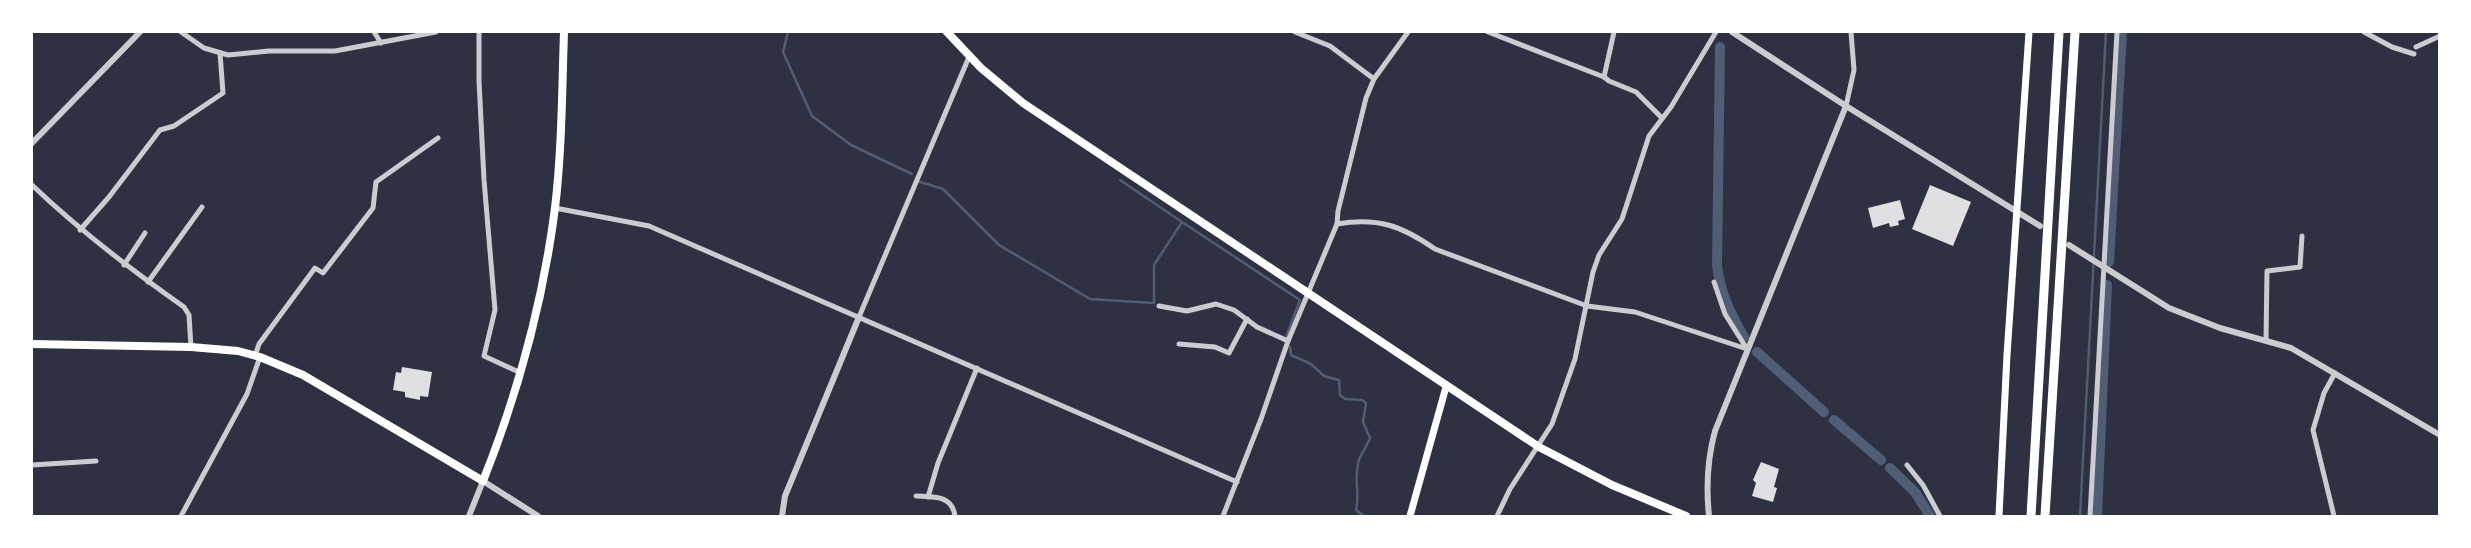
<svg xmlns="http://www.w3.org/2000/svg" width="2471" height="548" font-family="'Public Sans',sans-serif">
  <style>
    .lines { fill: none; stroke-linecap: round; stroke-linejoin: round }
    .stream { stroke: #4f5d75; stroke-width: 2.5 }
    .canal { stroke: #4f5d75; stroke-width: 10 }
    .building { fill: #e0e0e3 }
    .minor { stroke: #caccd0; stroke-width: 5 }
    .tertiary { stroke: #caccd0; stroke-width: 6 }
    .secondary { stroke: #fff; stroke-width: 7 }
    .primary { stroke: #fff; stroke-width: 8 }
    .motorway { stroke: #fff; stroke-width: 9 }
  </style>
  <rect width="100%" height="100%" fill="#2d3142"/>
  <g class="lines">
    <g class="stream">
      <path d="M788,32L783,52L812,116L851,145L912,174"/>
      <path d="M1120,180L1182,222"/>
      <path d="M920,182L943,189L999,245L1090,299L1154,303V265L1182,222L1300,300L1286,337"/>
      <path d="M1290,347L1291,355L1311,364L1324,376L1339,380L1340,395L1345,399L1362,400L1366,403L1363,422L1370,438C1367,447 1359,455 1358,464C1354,481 1360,494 1356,510L1364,516"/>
      <path d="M2080,516L2106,32"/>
    </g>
    <g class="canal">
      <path d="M1720,47L1717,265C1720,292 1730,313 1744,337"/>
      <path d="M2109,262L2122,32"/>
      <path d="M1757,352L1824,412"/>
      <path d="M1834,420L1881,460"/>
      <path d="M1890,468L1915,492L1930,516"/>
      <path d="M2097,516L2107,285"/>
    </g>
  </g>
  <g class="building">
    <path d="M1930,185L1971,202L1953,246L1912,229Z"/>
    <path d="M1900,200L1905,219L1898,221L1899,225L1890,227L1889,223L1873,228L1868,208Z"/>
    <path d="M402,367L432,372L428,397L420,396V400L405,397V392L393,390L396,372L401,373Z"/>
    <path d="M1761,462L1779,469L1774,487L1777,488L1773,502L1752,496L1756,483L1753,480Z"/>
  </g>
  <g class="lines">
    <g class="minor">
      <path d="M181,32L204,48L228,55L269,51H335L436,32"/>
      <path d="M374,32L381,43"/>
      <path d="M479,32V81L484,180L495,310L484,356L521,373"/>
      <path d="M1295,32L1330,46L1374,79"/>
      <path d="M1488,32L1604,77L1609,81L1636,92L1662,118"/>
      <path d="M2364,32L2392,47L2414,54"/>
      <path d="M2416,47L2440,36"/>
      <path d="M1604,77L1614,32"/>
      <path d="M1846,106L1854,70L1851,32"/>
      <path d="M32,185C79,230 130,269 184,307L189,315L191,347"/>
      <path d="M555,208L649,226L1237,482"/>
      <path d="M1337,224C1378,217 1402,226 1435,249L1587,306L1635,312L1747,349"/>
      <path d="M80,230L109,197L160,130L174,126L223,93L220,53"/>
      <path d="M124,265L145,233"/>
      <path d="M148,282L202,207"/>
      <path d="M1714,282L1725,314L1747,349"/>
      <path d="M1159,306L1187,311L1216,304L1234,310L1257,327L1288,341"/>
      <path d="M859,317L969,57"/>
      <path d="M2266,340L2267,271L2300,267L2302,236"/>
      <path d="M1179,344L1215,347L1229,353L1247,319"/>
      <path d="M255,356L259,344L315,268L323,273L373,208L376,182L438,138"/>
      <path d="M32,465L96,461"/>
      <path d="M1907,465L1923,485L1940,516"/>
      <path d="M916,496C934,497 952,495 955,516"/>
      <path d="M928,497L938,463L977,368"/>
      <path d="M181,516L247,394L260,357"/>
      <path d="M1223,516L1261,419L1288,341L1337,224L1338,211L1366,98L1374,79L1408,32"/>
      <path d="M1497,516L1510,489L1552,424L1575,359L1593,272L1599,255L1622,219L1649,136L1671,107L1716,32"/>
      <path d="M2090,516L2117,32"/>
      <path d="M2334,516L2313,430L2324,393L2335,373"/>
    </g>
    <g class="tertiary">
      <path d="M1732,32L1846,106L2040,226"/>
      <path d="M32,143L140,32"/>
      <path d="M2069,245L2169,308L2220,328L2291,348L2440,435"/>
      <path d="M469,516L483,481L538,516"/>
      <path d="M782,516L785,496L859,317"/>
      <path d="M1709,516C1706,487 1707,460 1715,431L1846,106"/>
    </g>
    <g class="secondary">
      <path d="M1410,516L1446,387"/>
      <path d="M1999,516L2007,355L2029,32"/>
    </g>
    <g class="primary">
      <path d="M947,32L981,68L1023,103L1539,447L1612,485L1686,516"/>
      <path d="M32,344L191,347L238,351L260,357L303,375L483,481C518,393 543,302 555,208C562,149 562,90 564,32"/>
    </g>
    <g class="motorway">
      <path d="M2031,516L2059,32"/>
      <path d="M2045,516L2075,32"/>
    </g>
  </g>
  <rect width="2471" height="548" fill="none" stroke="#ffffff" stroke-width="66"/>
</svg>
